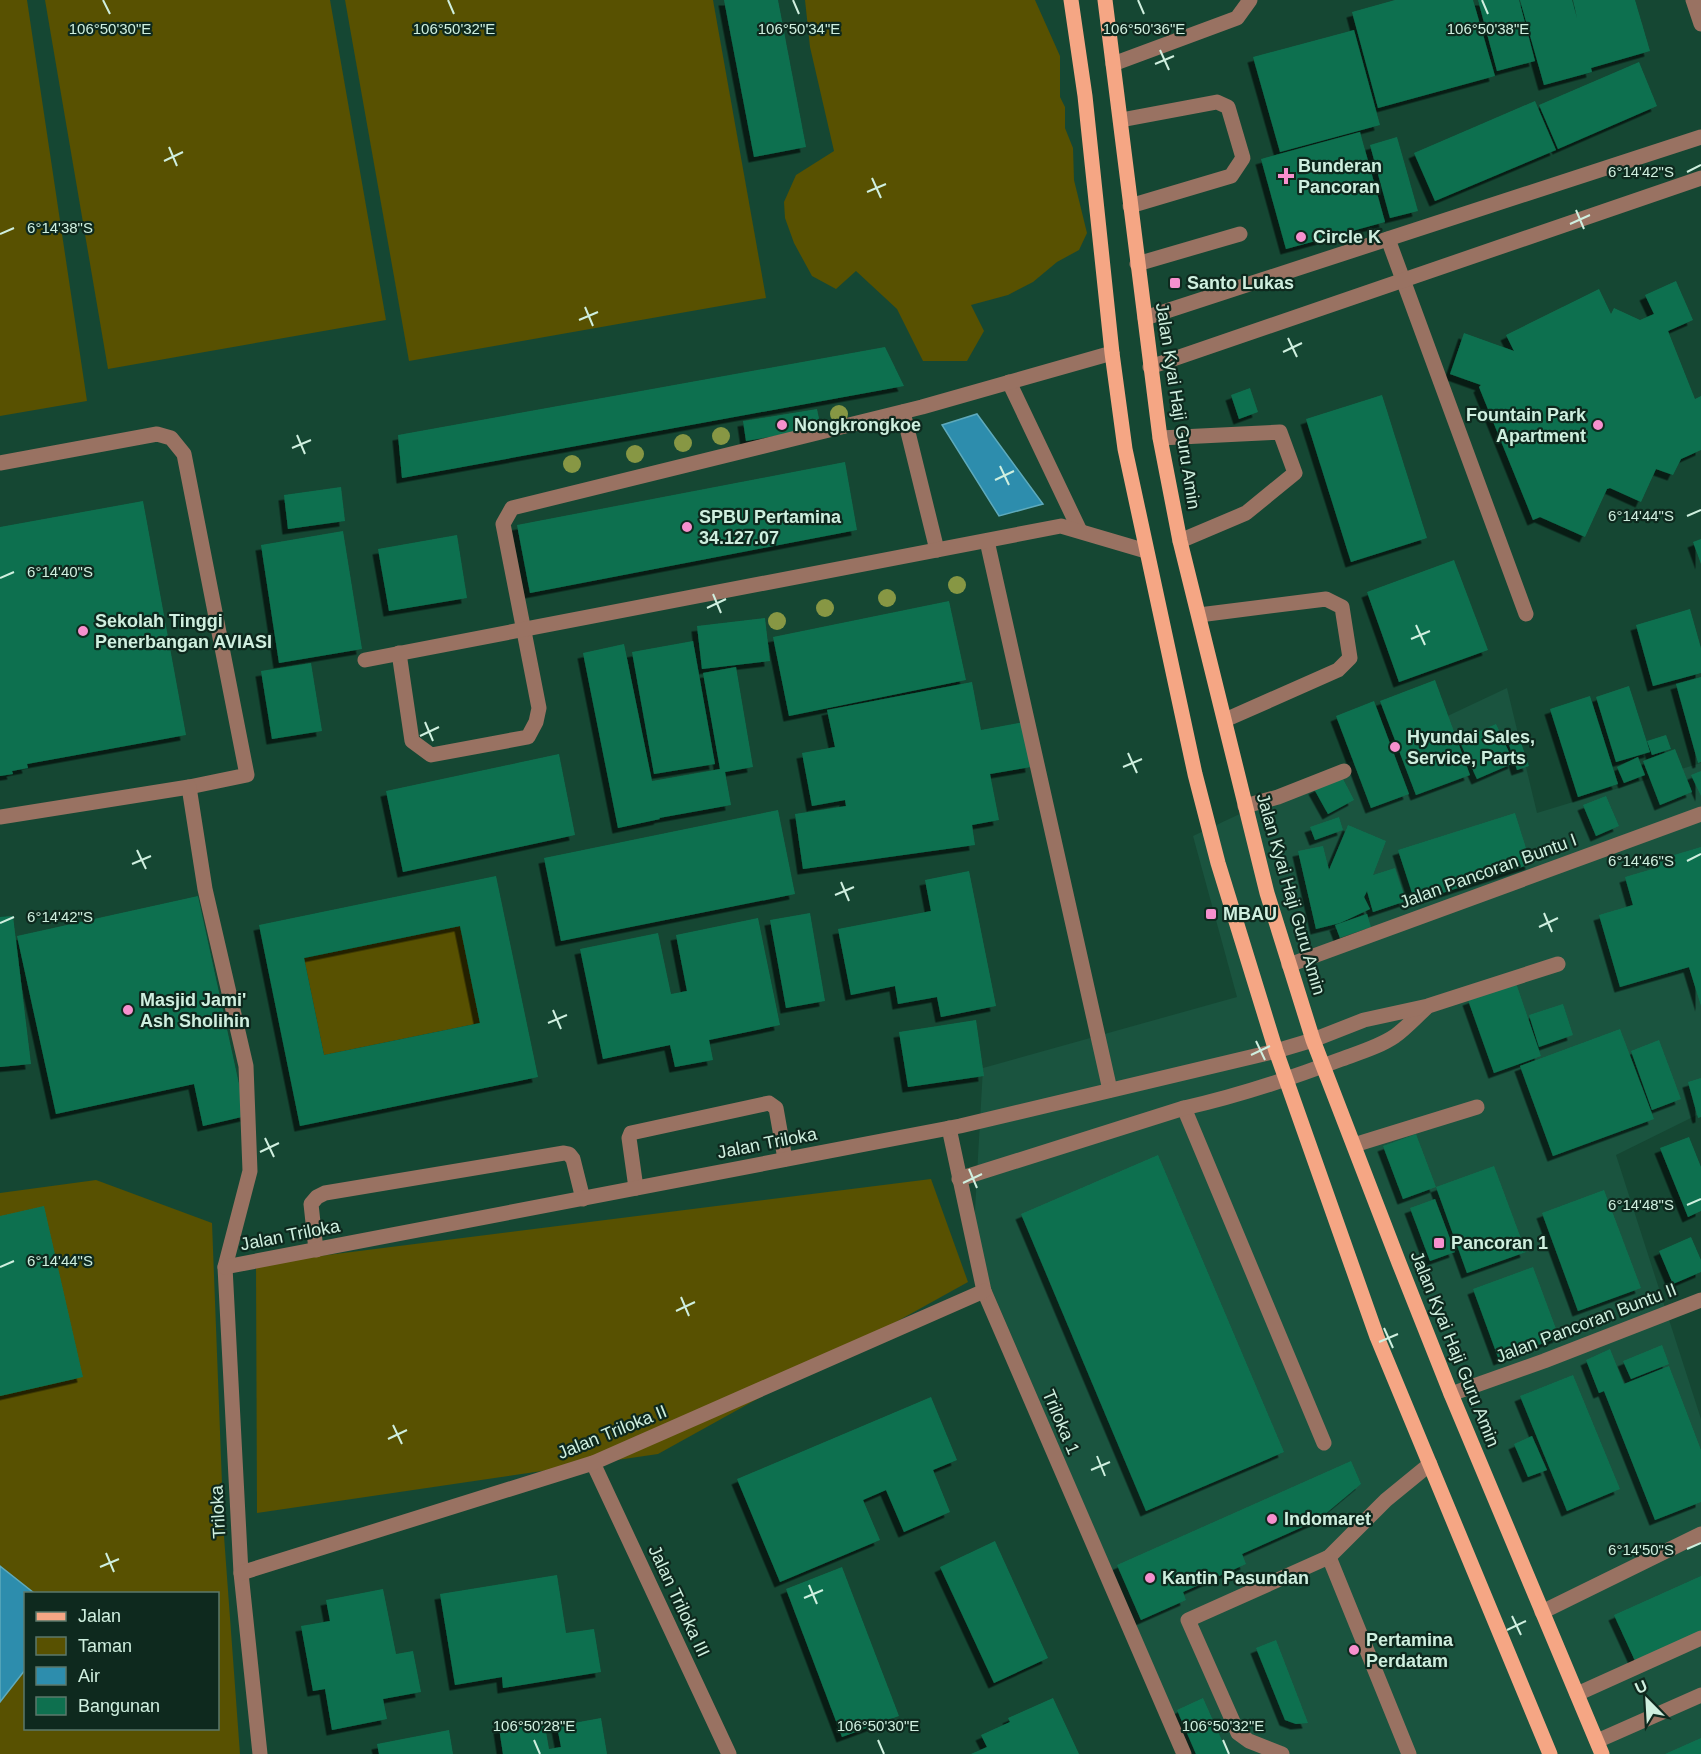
<svg xmlns="http://www.w3.org/2000/svg" width="1701" height="1754" font-family="Arial,sans-serif">
  <style>
    .built { fill: #1a543f }
    .green { fill: #585101; fill-rule: evenodd }
    .water { fill: #2d8dad; stroke: #5eaabc; stroke-width: 1.5 }
    .building { fill: #0e704f; fill-rule: evenodd; filter: url(#shadow) }
    .lines { fill: none; stroke-linecap: round; stroke-linejoin: round }
    .minor { stroke: #997262; stroke-width: 15 }
    .major { stroke: #f5a684; stroke-width: 15 }
    .tree { fill: #879744 }
    .ticks { fill: none; stroke: #cfefdf; stroke-width: 2 }
    .poi-dot { fill: #f790ce; stroke: #0e291e; stroke-width: 2 }
    .labels { text-anchor: middle; dominant-baseline: central; stroke-width: 4.5; stroke-linejoin: round; paint-order: stroke }
    .poi-label { font-size: 18px; font-weight: bold; fill: #cfefdf; stroke: #0e291e; text-anchor: start }
    .street-label { font-size: 18px; fill: #cfefdf; stroke: #0e291e }
    .ticks-label { font-size: 15px; text-anchor: middle; fill: #cfefdf; stroke: #0e291e; stroke-width: 4.5; stroke-linejoin: round; paint-order: stroke }
  </style>
  <defs>
    <filter id="shadow"><feDropShadow dx="-5.5" dy="5.5" stdDeviation="0" flood-color="#0009"/></filter>
  </defs>
  <rect width="100%" height="100%" fill="#154733"/>
  <path class="built" d="M1507,688L1537,813L1701,763V1113L1616,1155L1701,1419V1754H1191L973,1246L983,1068L1237,997L1193,836Z"/>
  <g class="green">
    <path d="M0,0H27L87,401L0,416Z"/>
    <path d="M45,0H330L386,320L108,369Z"/>
    <path d="M345,0H713L766,298L409,361Z"/>
    <path d="M805,0H1035L1060,56V97L1065,107V128L1073,148L1074,180L1087,233L1079,250L1057,262L1033,282L1008,295L971,305L984,331L967,361H923L897,309L856,271L836,289L812,276L794,243L785,218L784,202L796,175L834,151L810,47Z"/>
    <path d="M460,926L480,1023L324,1055L304,958Z"/>
    <path d="M931,1179L968,1282L658,1454L257,1513L256,1264Z"/>
    <path d="M96,1180L212,1223L224,1536L240,1754H0V1193ZM26,1594H218V1728H26Z"/>
  </g>
  <g class="water">
    <path d="M977,414L1043,504L999,516L942,425Z"/>
    <path d="M0,1566L34,1593L26,1594L25,1670L0,1702Z"/>
  </g>
  <g class="building">
    <path d="M724,0H778L806,147L754,157Z"/>
    <path d="M1395,0H1473L1495,76L1378,108L1352,12Z"/>
    <path d="M1478,0H1519L1535,61L1497,71Z"/>
    <path d="M1520,0H1572L1577,18L1573,0H1635L1650,51L1591,68L1592,72L1544,85Z"/>
    <path d="M1354,30L1380,125L1280,152L1253,57Z"/>
    <path d="M1639,62L1657,106L1558,149L1539,105Z"/>
    <path d="M1535,101L1556,150L1435,201L1414,153Z"/>
    <path d="M1360,132L1385,222L1286,249L1261,159Z"/>
    <path d="M1397,137L1418,211L1390,218L1370,145Z"/>
    <path d="M1676,281L1693,320L1668,331L1695,399L1701,396V450L1681,459L1673,475L1656,469L1641,502L1610,488L1607,489L1585,537L1540,517L1533,520L1479,387L1481,385L1450,374L1464,333L1514,351L1506,335L1599,289L1611,314L1614,308L1640,320L1654,314L1645,295Z"/>
    <path d="M885,347L904,386L402,478L398,435Z"/>
    <path d="M1250,388L1258,412L1239,419L1231,395Z"/>
    <path d="M1382,395L1427,538L1351,562L1306,419Z"/>
    <path d="M817,409L821,428L746,441L743,421Z"/>
    <path d="M845,462L857,530L530,593L517,525Z"/>
    <path d="M341,487L345,521L288,529L284,495Z"/>
    <path d="M143,501L186,735L27,764L28,768L12,771L13,774L0,776V527Z"/>
    <path d="M343,531L362,649L279,663L261,545Z"/>
    <path d="M457,535L467,598L389,611L378,549Z"/>
    <path d="M1701,539V564L1693,542Z"/>
    <path d="M1454,560L1488,650L1399,682L1367,592Z"/>
    <path d="M949,601L966,680L789,716L773,637Z"/>
    <path d="M1690,609L1701,648V673L1653,686L1636,625Z"/>
    <path d="M765,618L770,661L702,669L697,626Z"/>
    <path d="M693,641L715,764L654,774L632,652Z"/>
    <path d="M624,644L652,781L720,769L703,673L736,667L753,767L725,772L731,805L659,818L660,819L618,828L583,653Z"/>
    <path d="M311,663L322,731L272,739L261,671Z"/>
    <path d="M1701,677V762L1698,763L1676,684Z"/>
    <path d="M1435,680L1470,775L1416,795L1380,701Z"/>
    <path d="M972,682L981,730L1024,722L1031,767L990,774L999,820L972,825L975,845L803,869L795,814L846,806L845,800L812,806L802,753L835,747L827,710Z"/>
    <path d="M1629,686L1650,752L1616,762L1596,697Z"/>
    <path d="M1590,696L1618,784L1578,797L1550,709Z"/>
    <path d="M1374,701L1409,794L1371,808L1336,716Z"/>
    <path d="M1496,724L1514,763L1477,779L1459,740Z"/>
    <path d="M1518,734L1529,766L1517,770L1507,738Z"/>
    <path d="M1666,735L1671,749L1652,755L1647,741Z"/>
    <path d="M1675,749L1692,792L1660,805L1643,761Z"/>
    <path d="M559,754L575,835L403,872L386,791Z"/>
    <path d="M1638,757L1645,775L1624,783L1617,767Z"/>
    <path d="M1701,771V796L1691,775Z"/>
    <path d="M1341,775L1354,800L1328,814L1314,789Z"/>
    <path d="M1606,796L1619,826L1596,836L1583,805Z"/>
    <path d="M778,810L795,894L561,941L544,858Z"/>
    <path d="M1515,813L1531,864L1415,902L1398,850Z"/>
    <path d="M1339,817L1343,830L1315,840L1310,827Z"/>
    <path d="M1348,825L1386,841L1373,875L1395,868L1406,901L1373,912L1367,891L1364,897L1370,909L1340,923L1316,929L1298,851L1323,846L1329,870Z"/>
    <path d="M1701,847V1006L1689,967L1620,987L1599,915L1633,905L1625,877L1659,867L1657,860Z"/>
    <path d="M969,871L996,1006L941,1017L937,997L898,1004L895,986L851,995L838,929L931,911L925,880Z"/>
    <path d="M496,876L538,1077L300,1126L259,925ZM460,926L480,1023L324,1055L304,958Z"/>
    <path d="M198,896L246,1116L203,1126L194,1084L56,1114L17,936Z"/>
    <path d="M810,913L825,1001L786,1008L770,920Z"/>
    <path d="M1367,914L1371,927L1340,938L1335,925Z"/>
    <path d="M13,916L31,1064L0,1067V917Z"/>
    <path d="M758,918L780,1025L709,1040L713,1060L675,1067L670,1045L603,1059L580,949L658,933L671,994L687,991L676,935Z"/>
    <path d="M1516,983L1541,1056L1494,1073L1468,1000Z"/>
    <path d="M1563,1004L1573,1035L1539,1047L1529,1015Z"/>
    <path d="M976,1020L984,1076L908,1087L899,1032Z"/>
    <path d="M1620,1029L1654,1119L1553,1156L1520,1066Z"/>
    <path d="M1659,1040L1681,1099L1652,1110L1631,1051Z"/>
    <path d="M1701,1078V1117L1698,1118L1688,1082Z"/>
    <path d="M1416,1134L1436,1187L1403,1199L1383,1146Z"/>
    <path d="M1689,1137L1701,1167V1211L1688,1217L1660,1148Z"/>
    <path d="M1158,1155L1284,1452L1146,1511L1021,1214Z"/>
    <path d="M1494,1166L1526,1252L1467,1273L1436,1187Z"/>
    <path d="M1604,1190L1641,1288L1578,1311L1542,1213Z"/>
    <path d="M1435,1199L1455,1252L1430,1261L1410,1208Z"/>
    <path d="M44,1206L83,1377L0,1396V1216Z"/>
    <path d="M1691,1237L1701,1260V1272L1673,1284L1659,1251Z"/>
    <path d="M1533,1267L1559,1337L1499,1360L1473,1289Z"/>
    <path d="M1662,1345L1669,1364L1631,1379L1623,1361Z"/>
    <path d="M1610,1349L1624,1384L1669,1366L1701,1450V1502L1655,1520L1604,1391L1599,1393L1586,1360Z"/>
    <path d="M1573,1375L1620,1489L1567,1511L1520,1396Z"/>
    <path d="M931,1397L957,1460L933,1470L950,1512L904,1532L886,1490L863,1500L880,1540L780,1582L737,1479Z"/>
    <path d="M1532,1436L1547,1470L1528,1477L1514,1444Z"/>
    <path d="M1351,1461L1361,1484L1318,1520L1242,1554L1246,1564L1183,1592L1186,1600L1141,1620L1117,1565Z"/>
    <path d="M995,1541L1048,1658L994,1683L940,1567Z"/>
    <path d="M842,1567L899,1716L842,1737L786,1589Z"/>
    <path d="M557,1575L566,1633L594,1629L601,1672L503,1688L502,1677L455,1685L440,1594Z"/>
    <path d="M1701,1576V1634L1636,1663L1614,1615Z"/>
    <path d="M383,1589L396,1654L413,1651L421,1692L383,1699L387,1719L332,1730L325,1689L313,1691L301,1626L330,1621L326,1600Z"/>
    <path d="M1276,1640L1308,1723L1296,1724L1285,1720L1256,1648Z"/>
    <path d="M1053,1698L1079,1754H971L987,1747L981,1735L1010,1722L1008,1718Z"/>
    <path d="M1203,1698L1228,1754H1196L1177,1710Z"/>
    <path d="M601,1718L607,1754H503L499,1728L544,1720L549,1749L561,1747L557,1726Z"/>
    <path d="M449,1730L453,1754H379L377,1744Z"/>
    <path d="M1701,1738V1754H1665Z"/>
  </g>
  <g class="lines">
    <g class="minor">
      <path d="M1693,0L1701,24"/>
      <path d="M1113,64L1237,18L1250,0"/>
      <path d="M1121,120L1217,102L1228,107L1243,158L1231,176L1130,206"/>
      <path d="M1388,239L1526,614"/>
      <path d="M1137,264L1240,234"/>
      <path d="M1145,318L1701,137"/>
      <path d="M1150,367L1701,178"/>
      <path d="M1009,382L1080,531"/>
      <path d="M903,412L937,550"/>
      <path d="M1160,438L1280,432L1295,473L1246,513L1180,541"/>
      <path d="M0,463L157,434L171,438L184,454L247,775L189,787"/>
      <path d="M987,541L1110,1090"/>
      <path d="M1199,615L1326,599L1342,607L1350,658L1338,670L1225,720"/>
      <path d="M399,653L412,741L431,755L528,737L536,722L539,708L503,524L512,508L922,407L1112,353"/>
      <path d="M365,660L1061,526L1146,551"/>
      <path d="M1245,806L1278,797L1344,771"/>
      <path d="M0,817L189,787L205,889L246,1066L250,1171L225,1267L241,1573L260,1754"/>
      <path d="M1289,965L1701,814"/>
      <path d="M1184,1108L1324,1443"/>
      <path d="M949,1128L984,1291L1184,1754"/>
      <path d="M1354,1145L1477,1107"/>
      <path d="M959,1179L1184,1108C1237,1096 1289,1079 1339,1060C1358,1053 1379,1047 1395,1036C1406,1028 1416,1017 1426,1008"/>
      <path d="M636,1188L629,1138L631,1133L769,1103L776,1108L785,1159"/>
      <path d="M316,1250L311,1204L317,1197L325,1193L564,1153L569,1154L573,1159L583,1199"/>
      <path d="M225,1267L960,1126L1276,1051L1313,1040L1364,1020L1428,1006L1558,964"/>
      <path d="M1451,1394L1544,1361L1701,1300"/>
      <path d="M593,1463L729,1754"/>
      <path d="M1329,1557L1409,1754"/>
      <path d="M241,1573L593,1463L984,1291"/>
      <path d="M1542,1612L1701,1534"/>
      <path d="M1577,1694L1701,1638"/>
      <path d="M1597,1741L1701,1695"/>
      <path d="M1282,1754L1249,1741L1238,1733L1188,1620L1329,1557L1386,1500L1430,1464"/>
    </g>
    <g class="major">
      <path d="M1071,0L1085,96L1112,353L1125,449L1195,774L1218,863L1276,1051L1377,1337L1550,1754"/>
      <path d="M1105,0L1160,438L1180,541L1267,893L1313,1040L1399,1263L1451,1394L1602,1754"/>
    </g>
  </g>
  <g class="tree">
    <circle cx="839" cy="414" r="9"/>
    <circle cx="721" cy="436" r="9"/>
    <circle cx="683" cy="443" r="9"/>
    <circle cx="635" cy="454" r="9"/>
    <circle cx="572" cy="464" r="9"/>
    <circle cx="957" cy="585" r="9"/>
    <circle cx="887" cy="598" r="9"/>
    <circle cx="825" cy="608" r="9"/>
    <circle cx="777" cy="621" r="9"/>
  </g>
  <path class="ticks" d="M103,0L110,14M448,0L454,14M793,0L799,14M1138,0L1144,14M1482,0L1488,14M1160,50L1169,70M1155,64L1174,56M169,147L177,166M164,161L183,152M1687,172L1701,165M872,178L881,198M867,192L886,184M1576,210L1584,229M1570,224L1590,215M0,234L14,228M585,307L593,326M579,320L598,312M1288,338L1297,357M1283,352L1302,343M297,435L305,454M292,448L311,440M1000,466L1009,485M995,480L1014,471M1687,516L1701,510M0,578L14,572M713,594L721,613M707,608L726,599M1416,625L1425,645M1411,639L1430,631M425,722L433,741M420,736L439,727M1128,753L1137,773M1123,767L1142,759M137,850L146,869M1687,861L1701,854M132,864L151,856M841,882L849,901M835,895L854,887M1544,913L1552,932M0,923L14,917M1539,927L1558,918M553,1010L561,1029M548,1023L567,1015M1256,1041L1265,1060M1251,1055L1270,1046M265,1138L274,1157M260,1152L279,1143M969,1169L977,1188M963,1183L982,1174M1687,1205L1701,1199M0,1267L14,1261M681,1297L689,1316M676,1311L695,1302M1384,1328L1393,1348M1379,1342L1398,1334M393,1425L402,1444M388,1439L407,1430M1097,1456L1105,1476M1091,1470L1110,1462M1687,1549L1701,1543M106,1553L114,1572M100,1567L119,1559M809,1585L817,1604M804,1598L823,1590M1512,1616L1521,1635M1507,1630L1526,1621M534,1740L540,1754M878,1740L884,1754M1223,1740L1229,1754"/>
  <g class="poi-dot">
    <path d="M1283 167h6v6h6v6h-6v6h-6v-6h-6v-6h6z"/>
    <circle cx="1301" cy="237" r="6"/>
    <rect x="1169" y="277" width="12" height="12" rx="3"/>
    <circle cx="782" cy="425" r="6"/>
    <circle cx="1598" cy="425" r="6"/>
    <circle cx="687" cy="527" r="6"/>
    <circle cx="83" cy="631" r="6"/>
    <circle cx="1395" cy="747" r="6"/>
    <rect x="1205" y="908" width="12" height="12" rx="3"/>
    <circle cx="128" cy="1010" r="6"/>
    <rect x="1433" y="1237" width="12" height="12" rx="3"/>
    <circle cx="1272" cy="1519" r="6"/>
    <circle cx="1150" cy="1578" r="6"/>
    <circle cx="1354" cy="1650" r="6"/>
  </g>
  <g class="labels">
    <g class="poi-label">
      <text x="1298" y="166">Bunderan<tspan x="1298" dy="21">Pancoran</tspan></text>
      <text x="1313" y="237">Circle K</text>
      <text x="1187" y="283">Santo Lukas</text>
      <text x="1586" y="415" text-anchor="end">Fountain Park<tspan x="1586" dy="21">Apartment</tspan></text>
      <text x="794" y="425">Nongkrongkoe</text>
      <text x="699" y="517">SPBU Pertamina<tspan x="699" dy="21">34.127.07</tspan></text>
      <text x="95" y="621">Sekolah Tinggi<tspan x="95" dy="21">Penerbangan AVIASI</tspan></text>
      <text x="1407" y="737">Hyundai Sales,<tspan x="1407" dy="21">Service, Parts</tspan></text>
      <text x="1223" y="914">MBAU</text>
      <text x="140" y="1000">Masjid Jami'<tspan x="140" dy="21">Ash Sholihin</tspan></text>
      <text x="1451" y="1243">Pancoran 1</text>
      <text x="1284" y="1519">Indomaret</text>
      <text x="1162" y="1578">Kantin Pasundan</text>
      <text x="1366" y="1640">Pertamina<tspan x="1366" dy="21">Perdatam</tspan></text>
    </g>
    <g class="street-label">
      <text transform="translate(1178 406) rotate(81)">Jalan Kyai Haji Guru Amin</text>
      <text transform="translate(1488 871) rotate(-20)">Jalan Pancoran Buntu I</text>
      <text transform="translate(1291 894) rotate(74)">Jalan Kyai Haji Guru Amin</text>
      <text transform="translate(767 1143) rotate(-11)">Jalan Triloka</text>
      <text transform="translate(290 1235) rotate(-11)">Jalan Triloka</text>
      <text transform="translate(1586 1323) rotate(-21)">Jalan Pancoran Buntu II</text>
      <text transform="translate(1455 1349) rotate(68)">Jalan Kyai Haji Guru Amin</text>
      <text transform="translate(1061 1422) rotate(67)">Triloka 1</text>
      <text transform="translate(612 1432) rotate(-22)">Jalan Triloka II</text>
      <text transform="translate(218 1512) rotate(-93)">Triloka</text>
      <text transform="translate(679 1601) rotate(65)">Jalan Triloka III</text>
    </g>
  </g>
  <g class="ticks-label">
    <text x="110" y="34">106°50'30"E</text>
    <text x="454" y="34">106°50'32"E</text>
    <text x="799" y="34">106°50'34"E</text>
    <text x="1488" y="34">106°50'38"E</text>
    <text x="1144" y="34">106°50'36"E</text>
    <text x="1641" y="177">6°14'42"S</text>
    <text x="60" y="233">6°14'38"S</text>
    <text x="1641" y="521">6°14'44"S</text>
    <text x="60" y="577">6°14'40"S</text>
    <text x="1641" y="866">6°14'46"S</text>
    <text x="60" y="922">6°14'42"S</text>
    <text x="1641" y="1210">6°14'48"S</text>
    <text x="60" y="1266">6°14'44"S</text>
    <text x="1641" y="1555">6°14'50"S</text>
    <text x="534" y="1731">106°50'28"E</text>
    <text x="878" y="1731">106°50'30"E</text>
    <text x="1223" y="1731">106°50'32"E</text>
  </g>
  <rect x="24" y="1592" width="195" height="138" fill="#0e291e" stroke="#5b786b" stroke-width="1.5"/>
  <rect x="36" y="1612" width="30" height="9" fill="#f5a684" stroke="#5b786b" stroke-width="1.5"/>
  <text x="78" y="1622" font-size="18" fill="#cfefdf">Jalan</text>
  <rect x="36" y="1637" width="30" height="18" fill="#585101" stroke="#5b786b" stroke-width="1.5"/>
  <text x="78" y="1652" font-size="18" fill="#cfefdf">Taman</text>
  <rect x="36" y="1667" width="30" height="18" fill="#2d8dad" stroke="#5b786b" stroke-width="1.5"/>
  <text x="78" y="1682" font-size="18" fill="#cfefdf">Air</text>
  <rect x="36" y="1697" width="30" height="18" fill="#0e704f" stroke="#5b786b" stroke-width="1.5"/>
  <text x="78" y="1712" font-size="18" fill="#cfefdf">Bangunan</text>
  <g transform="translate(1647 1700) rotate(336)" stroke="#0e291e" stroke-width="4.5" paint-order="stroke">
  <path d="M0-4.5L10 22L0 15L-10 22Z" fill="#cfefdf"/>
  <text y="-9" font-size="16" font-weight="bold" text-anchor="middle" fill="#cfefdf">U</text>
  </g>
</svg>
